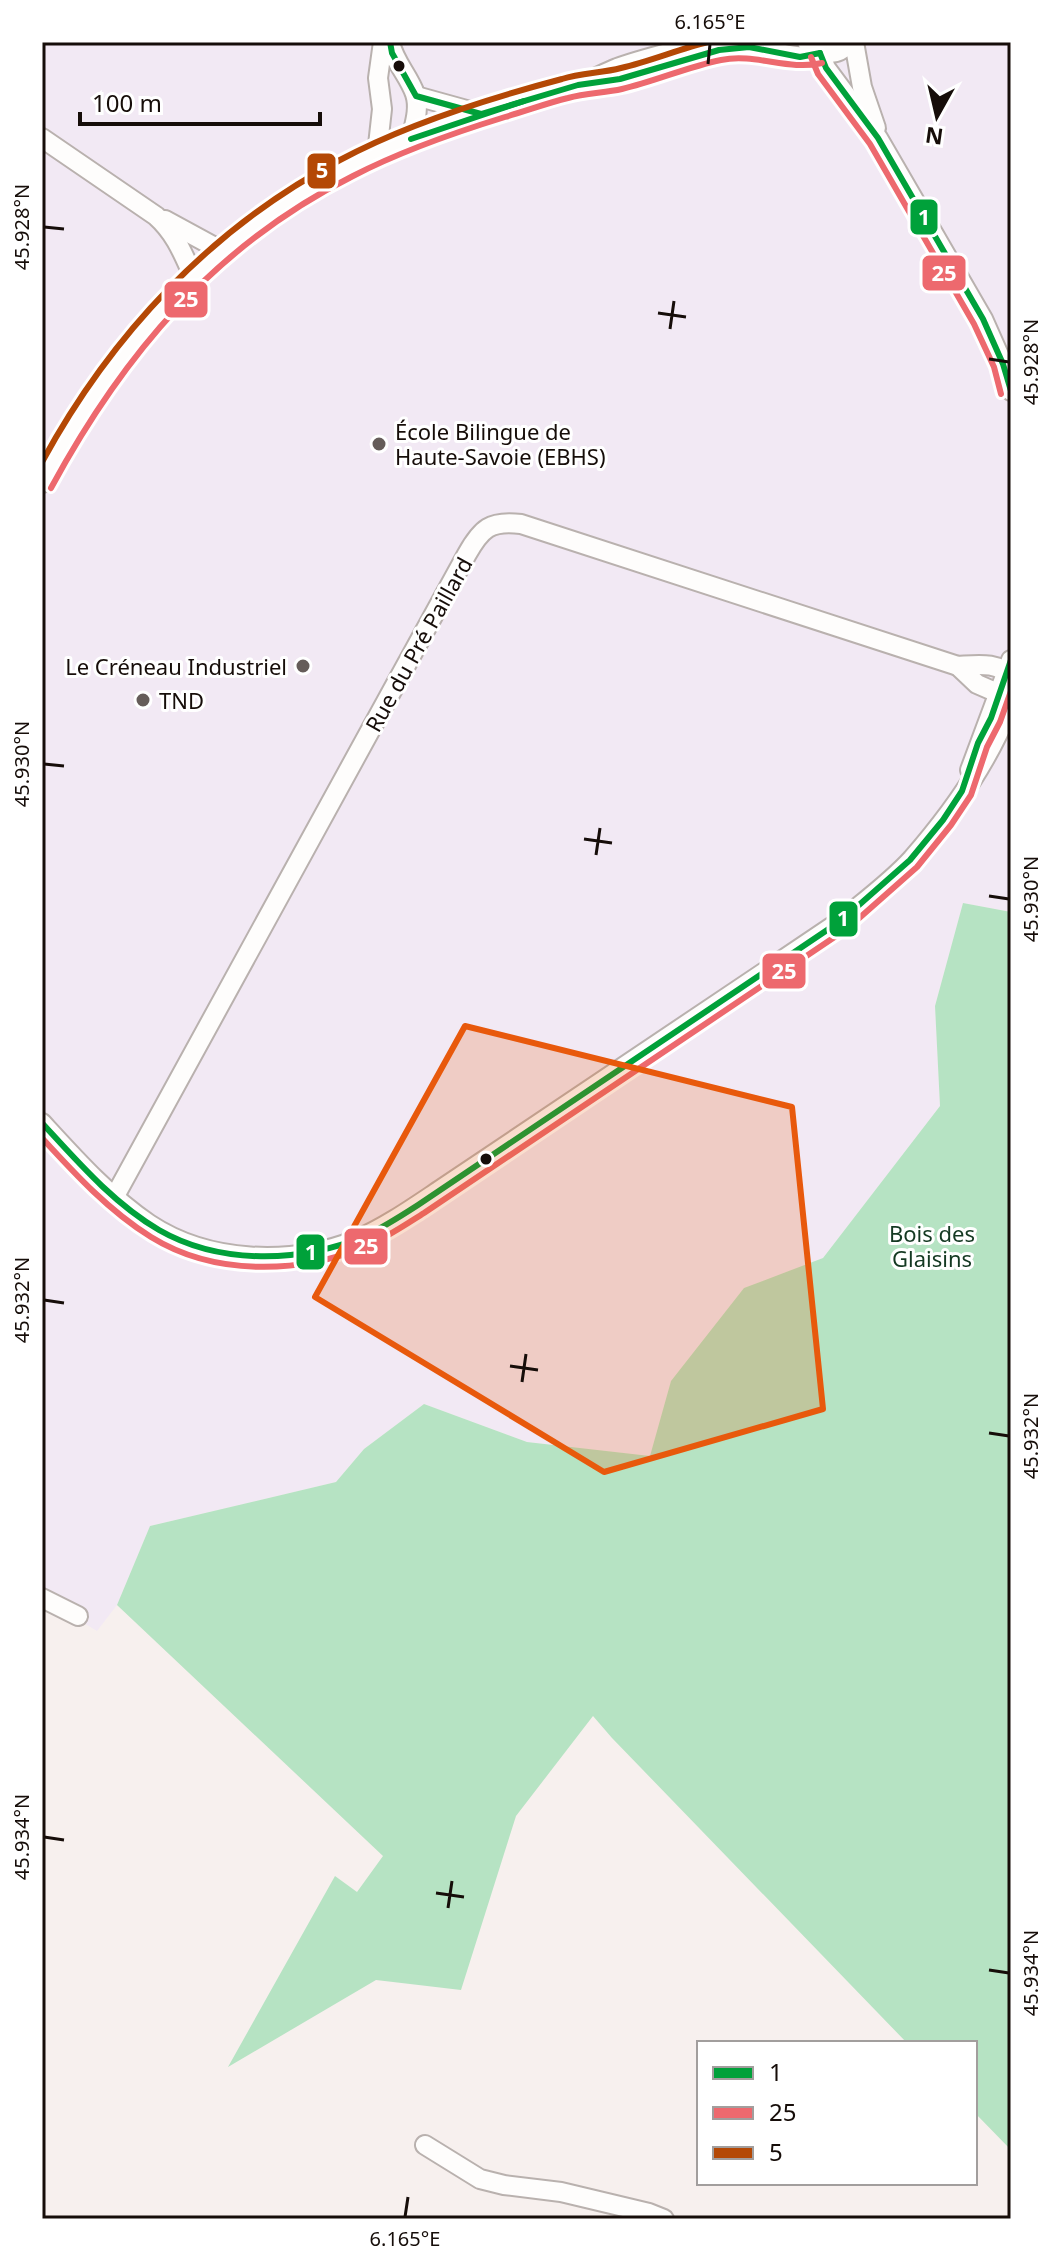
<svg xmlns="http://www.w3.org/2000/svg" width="1053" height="2261" font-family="'Noto Sans',sans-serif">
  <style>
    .commercial { fill: #f2e9f4 }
    .forest { fill: #b6e3c3 }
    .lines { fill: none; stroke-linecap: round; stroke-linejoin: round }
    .street-casing { stroke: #b9b1ae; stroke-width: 22 }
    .street { stroke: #fefdfc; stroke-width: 18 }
    .bus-1-casing { stroke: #fff; stroke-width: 12 }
    .bus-2-casing { stroke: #fff; stroke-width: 12 }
    .bus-3-casing { stroke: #fff; stroke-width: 12 }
    .bus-1 { stroke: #00a13a; stroke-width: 6 }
    .bus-2 { stroke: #ed696e; stroke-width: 6 }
    .bus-3 { stroke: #b44805; stroke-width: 6 }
    .marked { fill: #e8590c; fill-opacity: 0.2; stroke: #e8590c; stroke-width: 6; stroke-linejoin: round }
    .ticks { fill: none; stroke: #160d09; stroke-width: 3 }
    .bus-dot { fill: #160d09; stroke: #fff; stroke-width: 3 }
    .poi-dot { fill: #655c59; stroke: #fff; stroke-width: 3 }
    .labels { text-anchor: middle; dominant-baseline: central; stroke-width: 6; stroke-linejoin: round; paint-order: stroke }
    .poi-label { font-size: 22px; fill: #160d09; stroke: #fff; text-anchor: start }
    .street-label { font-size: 22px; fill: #160d09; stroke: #fff }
    .park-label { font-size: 22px; fill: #143922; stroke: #fff }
    .line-badge { stroke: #fff; stroke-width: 3 }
    .badge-label { font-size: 22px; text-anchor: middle; font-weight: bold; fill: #fff }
    .neatline { fill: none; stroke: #160d09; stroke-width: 3 }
    .ticks-label { font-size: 20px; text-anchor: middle; fill: #160d09 }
  </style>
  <rect width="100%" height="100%" fill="#f7f0ee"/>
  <path class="commercial" d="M42,42H1011V912L963,903L935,1006L940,1106L823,1258L744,1288L671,1381L650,1456L527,1442L424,1404L364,1449L336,1482L150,1526L117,1605L97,1631L42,1598Z"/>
  <path class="forest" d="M963,903L1011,912V2150L975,2113V2043H907L612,1738L593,1716L516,1816L461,1990L376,1980L228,2067L335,1876L357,1892L383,1856L117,1605L150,1526L336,1482L364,1449L424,1404L527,1442L650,1456L671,1381L744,1288L823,1258L940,1106L935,1006Z"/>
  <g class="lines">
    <g class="street-casing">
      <g id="street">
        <path d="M390,42C394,62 409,76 415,94C420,109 414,125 411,139"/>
        <path d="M807,42C820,57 837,57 851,42"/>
        <path d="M854,42L862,87L876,128"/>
        <path d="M697,56C714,51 731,46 749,47C775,49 794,62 820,53L826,68L878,138L983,319L1003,364L1011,391"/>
        <path d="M416,96L481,114"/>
        <path d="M42,138L156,216C176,234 183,254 194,278"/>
        <path d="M377,154L382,109L378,78L383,42"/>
        <path d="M165,220L222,251"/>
        <path d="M42,483C107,353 213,235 344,169C417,132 495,110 573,87C588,82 602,74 617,68C647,57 680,50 711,42"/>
        <path d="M958,666L977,684L1000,694L1010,690"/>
        <path d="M970,770L1011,660"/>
        <path d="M42,1123C75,1159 109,1197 149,1224C208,1263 291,1266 356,1240C386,1227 413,1208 440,1190L842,920C865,901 891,882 912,859C952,813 990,760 1011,703"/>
        <path d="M115,1196L467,554C481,529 490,520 521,524L958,666C976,665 1000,661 1011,678"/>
        <path d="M42,1598L78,1616"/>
        <path d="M425,2145L480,2179L504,2185L561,2192L649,2213L664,2219"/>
      </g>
    </g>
    <use href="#street" class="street"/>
    <g class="bus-1-casing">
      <g id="bus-1">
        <path d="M390,42L392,53L416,96L481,114"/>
        <path d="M820,53L826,68L878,138L983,319L1003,364L1011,391"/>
        <path d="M481,114L578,85L620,79L719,50L749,47L800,57L820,53"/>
        <path d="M411,139L524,101"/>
        <path d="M42,1123C77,1161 113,1203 159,1230C220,1265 301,1263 365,1236C384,1227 401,1216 418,1205L842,920L910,860L943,820L962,791L978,743L991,718L1011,660"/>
      </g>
    </g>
    <g class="bus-2-casing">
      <g id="bus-2">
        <path d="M811,57L818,74L870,144L974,324L994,367L1001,394"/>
        <path d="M51,488C123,355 215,245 353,176C401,151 453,133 505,117C526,111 547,103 568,98C586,93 604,93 622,89C656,81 687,67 721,60C756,53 788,71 822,63"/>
        <path d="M42,1138C75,1174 109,1211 151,1237C214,1276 298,1274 365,1247C386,1238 405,1225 424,1213L848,928L917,867L951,825L971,795L987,747L1000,722L1011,691"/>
      </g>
    </g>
    <g class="bus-3-casing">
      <path id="bus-3" d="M42,462C111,335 211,228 340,160C405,125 490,98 562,79C581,73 602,73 621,68C651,61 679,49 708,42"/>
    </g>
    <use href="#bus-1" class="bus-1"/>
    <use href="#bus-2" class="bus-2"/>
    <use href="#bus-3" class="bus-3"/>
  </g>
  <path class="marked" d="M465,1026L792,1107L823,1409L604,1472L315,1297Z"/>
  <path class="ticks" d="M708,64L710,44M44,227L64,229M658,313L686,317M670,329L674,301M989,359L1009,362M44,764L64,766M584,839L612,843M596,855L600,828M989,896L1009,899M44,1300L64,1303M510,1366L538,1370M522,1382L526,1354M989,1433L1009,1436M44,1837L64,1840M436,1893L464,1897M448,1908L452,1881M989,1970L1009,1973M405,2217L408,2197"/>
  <g class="bus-dot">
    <circle cx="399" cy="66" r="7"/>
    <circle cx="486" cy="1159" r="7"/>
  </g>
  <g class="poi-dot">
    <circle cx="379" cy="444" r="8"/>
    <circle cx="303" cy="666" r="8"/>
    <circle cx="143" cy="700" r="8"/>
  </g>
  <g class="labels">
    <g class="poi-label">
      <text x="395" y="431">École Bilingue de<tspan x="395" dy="25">Haute-Savoie (EBHS)</tspan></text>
      <text x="287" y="666" text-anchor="end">Le Créneau Industriel</text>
      <text x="159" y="700">TND</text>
    </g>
    <g class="street-label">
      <text transform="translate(418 644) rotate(-61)">Rue du Pré Paillard</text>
    </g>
    <g class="park-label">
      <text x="932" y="1233">Bois des<tspan x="932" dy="25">Glaisins</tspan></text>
    </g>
  </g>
  <g class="line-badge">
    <rect x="306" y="152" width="31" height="38" rx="8" fill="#b44805"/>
    <rect x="909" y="198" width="30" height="38" rx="8" fill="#00a13a"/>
    <rect x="921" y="254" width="46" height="38" rx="8" fill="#ed696e"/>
    <rect x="163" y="280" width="46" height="39" rx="8" fill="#ed696e"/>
    <rect x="828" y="900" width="31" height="38" rx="8" fill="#00a13a"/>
    <rect x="761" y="952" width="46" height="38" rx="8" fill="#ed696e"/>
    <rect x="343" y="1227" width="46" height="39" rx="8" fill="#ed696e"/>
    <rect x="295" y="1233" width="31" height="38" rx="8" fill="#00a13a"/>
  </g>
  <g class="badge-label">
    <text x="322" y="178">5</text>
    <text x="924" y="225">1</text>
    <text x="944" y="281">25</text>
    <text x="186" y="307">25</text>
    <text x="843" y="926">1</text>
    <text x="784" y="979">25</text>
    <text x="366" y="1254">25</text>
    <text x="311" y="1260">1</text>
  </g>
  <rect width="1053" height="2261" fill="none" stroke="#ffffff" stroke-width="88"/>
  <rect x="697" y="2041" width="280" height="144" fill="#ffffff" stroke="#a29e9d" stroke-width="2"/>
  <rect x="713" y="2067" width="40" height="12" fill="#00a13a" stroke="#a29e9d" stroke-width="2"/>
  <text x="769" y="2081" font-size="24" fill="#160d09">1</text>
  <rect x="713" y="2107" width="40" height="12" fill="#ed696e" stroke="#a29e9d" stroke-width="2"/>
  <text x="769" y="2121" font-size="24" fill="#160d09">25</text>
  <rect x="713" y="2147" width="40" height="12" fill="#b44805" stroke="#a29e9d" stroke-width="2"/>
  <text x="769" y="2161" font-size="24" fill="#160d09">5</text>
  <g transform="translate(937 116) rotate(188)" stroke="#ffffff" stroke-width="6" paint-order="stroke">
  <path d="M0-6L14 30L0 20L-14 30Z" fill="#160d09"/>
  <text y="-12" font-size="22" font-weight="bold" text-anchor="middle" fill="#160d09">N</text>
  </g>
  <path d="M80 112v12h240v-12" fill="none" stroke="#160d09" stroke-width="4"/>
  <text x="92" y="112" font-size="24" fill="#160d09" stroke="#ffffff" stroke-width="6" paint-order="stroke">100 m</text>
  <rect x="44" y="44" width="965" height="2173" class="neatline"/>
  <g class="ticks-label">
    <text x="710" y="29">6.165°E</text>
    <text transform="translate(22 227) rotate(-90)" y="7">45.928°N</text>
    <text transform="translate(1031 362) rotate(-90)" y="7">45.928°N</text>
    <text transform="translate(22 764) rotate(-90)" y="7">45.930°N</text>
    <text transform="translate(1031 899) rotate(-90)" y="7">45.930°N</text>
    <text transform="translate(22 1300) rotate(-90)" y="7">45.932°N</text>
    <text transform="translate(1031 1436) rotate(-90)" y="7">45.932°N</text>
    <text transform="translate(22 1837) rotate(-90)" y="7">45.934°N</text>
    <text transform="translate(1031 1973) rotate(-90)" y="7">45.934°N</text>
    <text x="405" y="2246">6.165°E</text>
  </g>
</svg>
